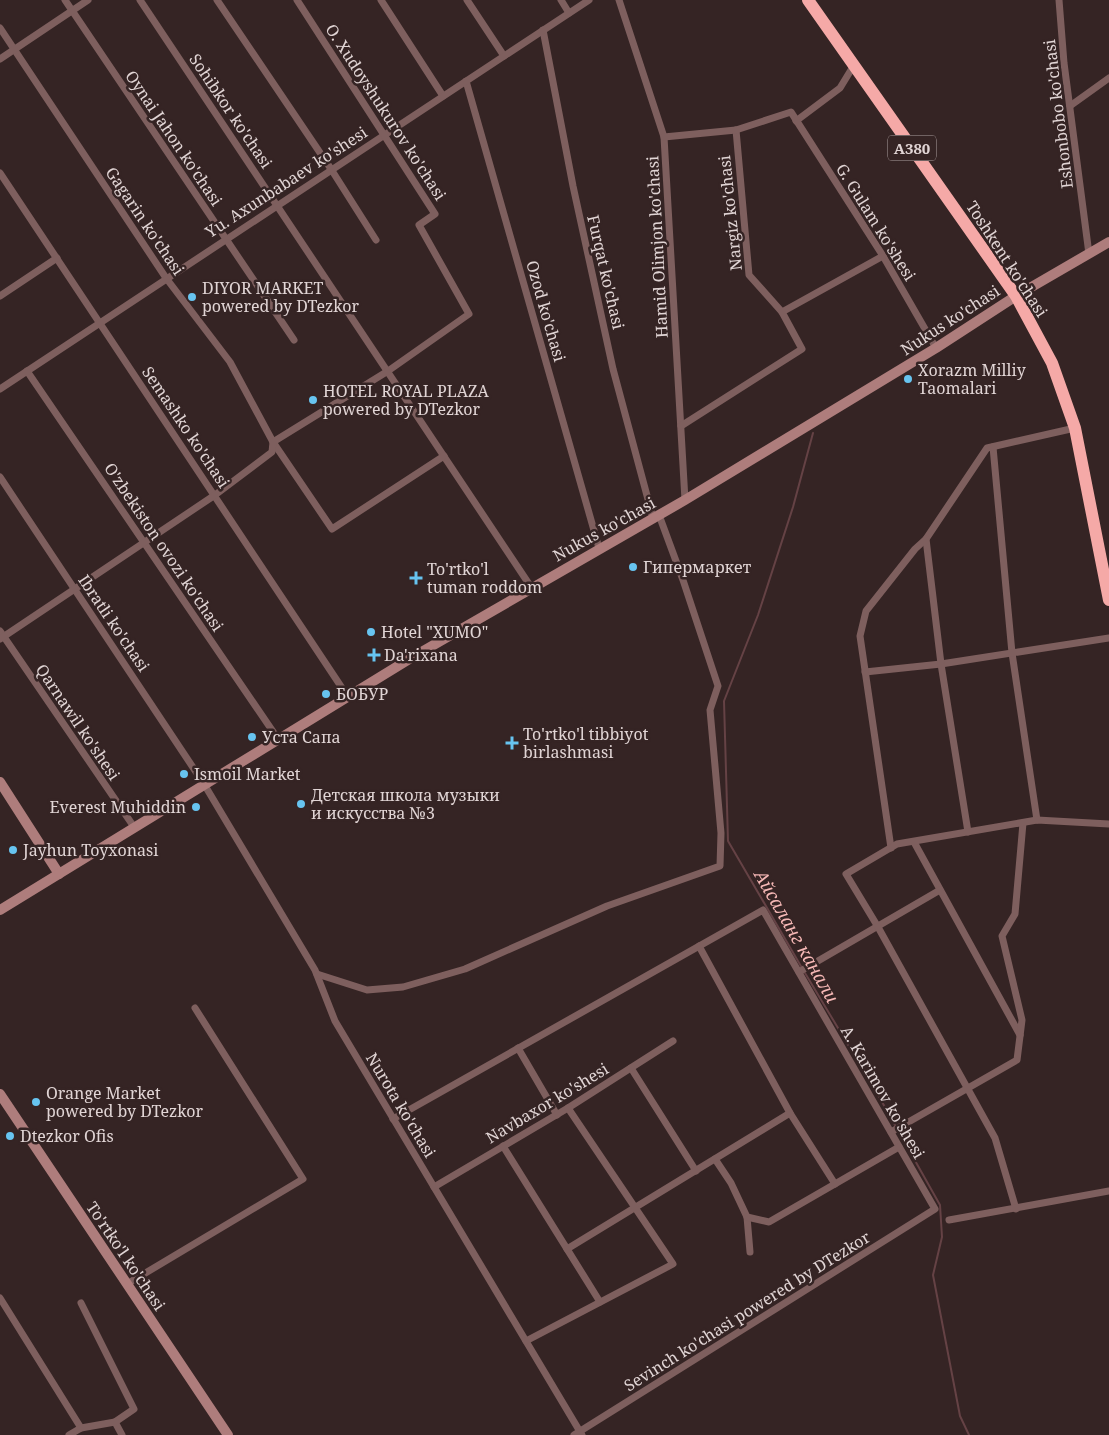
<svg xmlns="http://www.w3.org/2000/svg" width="1109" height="1435" font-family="'Noto Serif',serif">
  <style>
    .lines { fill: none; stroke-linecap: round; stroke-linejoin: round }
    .stream { stroke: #654245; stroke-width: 2 }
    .street { stroke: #7e5f5e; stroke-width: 7 }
    .secondary { stroke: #ae7d7c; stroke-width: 10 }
    .highway { stroke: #f5a9a7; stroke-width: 12 }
    .poi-dot { fill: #67c4f0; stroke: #352424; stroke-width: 2 }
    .labels { text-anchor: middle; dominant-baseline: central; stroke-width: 5; stroke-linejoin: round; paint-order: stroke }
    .shield { fill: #352424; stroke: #ada0a0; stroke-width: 1 }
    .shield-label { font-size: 15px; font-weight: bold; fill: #e1d5d5 }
    .street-label { font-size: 16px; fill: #e1d5d5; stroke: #352424 }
    .poi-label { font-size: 16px; fill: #e1d5d5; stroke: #352424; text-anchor: start }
    .water-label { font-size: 18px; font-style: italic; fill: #f6b8b6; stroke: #352424 }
  </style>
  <rect width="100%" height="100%" fill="#352424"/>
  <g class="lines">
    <g class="stream">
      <path d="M802,968L728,841L724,701L758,615L793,507L813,433"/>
      <path d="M805,973L877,1093L940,1205L942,1237L933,1275L960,1416L969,1435"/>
    </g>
    <g class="street">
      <path d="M65,0L294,340"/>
      <path d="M140,0L531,587"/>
      <path d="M217,0L331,169L376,240"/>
      <path d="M381,0L443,96"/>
      <path d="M467,0L504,56"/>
      <path d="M561,0L569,13"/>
      <path d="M619,0L664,137L685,500"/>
      <path d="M1059,0L1064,63L1089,254"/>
      <path d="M0,28L166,278L230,362L273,442L332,529L444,456"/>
      <path d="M543,30L573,186L613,369L653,518"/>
      <path d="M0,59L88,0"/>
      <path d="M466,81L599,548"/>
      <path d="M1070,106L1109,78"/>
      <path d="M796,121L840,88L854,65"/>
      <path d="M736,130L749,275L782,312"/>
      <path d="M664,137L736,130L791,112L883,256L936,348"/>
      <path d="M0,173L348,697"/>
      <path d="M0,296L57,258"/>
      <path d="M27,371L278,739"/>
      <path d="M0,389L589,0"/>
      <path d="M681,426L802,349L782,312L883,256"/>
      <path d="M993,447L1012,653L1037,820"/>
      <path d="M0,477L204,784L315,970L335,1021L582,1435"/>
      <path d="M0,631L134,827"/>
      <path d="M0,639L215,495L272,452L273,442L388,371L469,314L419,225L435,214L297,0"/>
      <path d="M865,672L941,664L1109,638"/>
      <path d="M968,832L941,664L926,539L987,448L1075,428"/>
      <path d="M914,842L1020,1035"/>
      <path d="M891,848L860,636L866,611L915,549L926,539"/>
      <path d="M699,946L790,1113L835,1184"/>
      <path d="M799,972L940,890"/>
      <path d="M317,974L367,990L403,987L465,969L607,906L720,866L721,833L710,710L718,686L683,580L659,515"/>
      <path d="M518,1048L557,1115"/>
      <path d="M631,1068L696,1171"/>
      <path d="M393,1119L763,910L935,1209L574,1435"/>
      <path d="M891,1132L1017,1060L1022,1020L1002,936L1015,914L1023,823"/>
      <path d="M503,1146L600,1302"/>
      <path d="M715,1159L731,1183L747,1217L750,1252"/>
      <path d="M434,1187L568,1108L673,1041"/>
      <path d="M1016,1209L995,1138L878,927L846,874L897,844L1037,820L1109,824"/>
      <path d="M747,1217L769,1222L899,1147"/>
      <path d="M949,1220L1109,1191"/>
      <path d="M567,1249L790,1113"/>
      <path d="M127,1284L303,1179L195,1008"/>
      <path d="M0,1298L81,1428"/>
      <path d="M81,1303L134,1409L115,1422"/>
      <path d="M526,1341L673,1264L568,1108"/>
      <path d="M69,1435L81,1428L115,1422L122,1435"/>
    </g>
    <g class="secondary">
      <path d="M0,782L59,874"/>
      <path d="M0,910L411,658L685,500L936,348L1016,296L1109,242"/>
      <path d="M0,1094L228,1435"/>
    </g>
    <path class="highway" d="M808,0L1016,296L1052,363L1075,428L1109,600"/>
  </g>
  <g class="poi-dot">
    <circle cx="192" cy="297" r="5"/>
    <circle cx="908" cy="379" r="5"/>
    <circle cx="313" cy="400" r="5"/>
    <circle cx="633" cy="567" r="5"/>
    <path d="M413.5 570.5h5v5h5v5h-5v5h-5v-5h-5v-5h5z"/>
    <circle cx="371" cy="632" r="5"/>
    <path d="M371.5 647.5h5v5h5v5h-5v5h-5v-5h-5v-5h5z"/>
    <circle cx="326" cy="694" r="5"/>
    <circle cx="252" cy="737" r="5"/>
    <path d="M509.5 735.5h5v5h5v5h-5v5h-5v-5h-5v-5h5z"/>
    <circle cx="184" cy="774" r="5"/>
    <circle cx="301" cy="804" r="5"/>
    <circle cx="196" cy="807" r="5"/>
    <circle cx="13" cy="850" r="5"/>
    <circle cx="36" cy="1102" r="5"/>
    <circle cx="10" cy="1136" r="5"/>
  </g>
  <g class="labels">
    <rect class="shield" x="888" y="135.5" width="48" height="25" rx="4"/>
    <g class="shield-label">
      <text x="912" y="148">A380</text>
    </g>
    <g class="street-label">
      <text transform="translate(231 111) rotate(56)">Sohibkor ko'chasi</text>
      <text transform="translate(386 112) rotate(57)">O. Xudoyshukurov ko'chasi</text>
      <text transform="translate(1058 114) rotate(-97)">Eshonbobo ko'chasi</text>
      <text transform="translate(174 138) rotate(56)">Oynai Jahon ko'chasi</text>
      <text transform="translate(286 182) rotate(-33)">Yu. Axunbabaev ko'shesi</text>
      <text transform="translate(730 213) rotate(-96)">Nargiz ko'chasi</text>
      <text transform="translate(145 221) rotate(56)">Gagarin ko'chasi</text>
      <text transform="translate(876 222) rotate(58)">G. Gulam ko'shesi</text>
      <text transform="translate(657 247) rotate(-93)">Hamid Olimjon ko'chasi</text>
      <text transform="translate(1007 259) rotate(57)">Toshkent ko'chasi</text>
      <text transform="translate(606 272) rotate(77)">Furqat ko'chasi</text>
      <text transform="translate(546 311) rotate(74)">Ozod ko'chasi</text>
      <text transform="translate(950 320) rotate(-33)">Nukus ko'chasi</text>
      <text transform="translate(186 427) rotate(56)">Semashko ko'chasi</text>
      <text transform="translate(604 529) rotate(-29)">Nukus ko'chasi</text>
      <text transform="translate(164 547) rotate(56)">O'zbekiston ovozi ko'chasi</text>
      <text transform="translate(114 623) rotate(56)">Ibratli ko'chasi</text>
      <text transform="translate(78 722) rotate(56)">Qarnawil ko'shesi</text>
      <text transform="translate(883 1092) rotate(60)">A. Karimov ko'shesi</text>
      <text transform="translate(547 1103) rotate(-31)">Navbaxor ko'shesi</text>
      <text transform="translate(401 1105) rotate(59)">Nurota ko'chasi</text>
      <text transform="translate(126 1256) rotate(56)">To'rtko'l ko'chasi</text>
      <text transform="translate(747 1311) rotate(-32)">Sevinch ko'chasi powered by DTezkor</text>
    </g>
    <g class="poi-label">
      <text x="202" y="288">DIYOR MARKET<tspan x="202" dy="18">powered by DTezkor</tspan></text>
      <text x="918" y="370">Xorazm Milliy<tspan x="918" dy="18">Taomalari</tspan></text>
      <text x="323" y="391">HOTEL ROYAL PLAZA<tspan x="323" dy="18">powered by DTezkor</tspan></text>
      <text x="643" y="567">Гипермаркет</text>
      <text x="427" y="569">To'rtko'l<tspan x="427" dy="18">tuman roddom</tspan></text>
      <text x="381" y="632">Hotel "XUMO"</text>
      <text x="384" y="655">Da'rixana</text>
      <text x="336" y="694">БОБУР</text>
      <text x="523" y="734">To'rtko'l tibbiyot<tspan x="523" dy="18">birlashmasi</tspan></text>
      <text x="262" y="737">Уста Сапа</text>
      <text x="194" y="774">Ismoil Market</text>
      <text x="311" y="795">Детская школа музыки<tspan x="311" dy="18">и искусства №3</tspan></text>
      <text x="186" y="807" text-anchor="end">Everest Muhiddin</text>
      <text x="23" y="850">Jayhun Toyxonasi</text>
      <text x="46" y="1093">Orange Market<tspan x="46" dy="18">powered by DTezkor</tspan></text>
      <text x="20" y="1136">Dtezkor Ofis</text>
    </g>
    <g class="water-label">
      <text transform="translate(797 936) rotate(60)">Айсаланг канали</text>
    </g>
  </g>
</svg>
